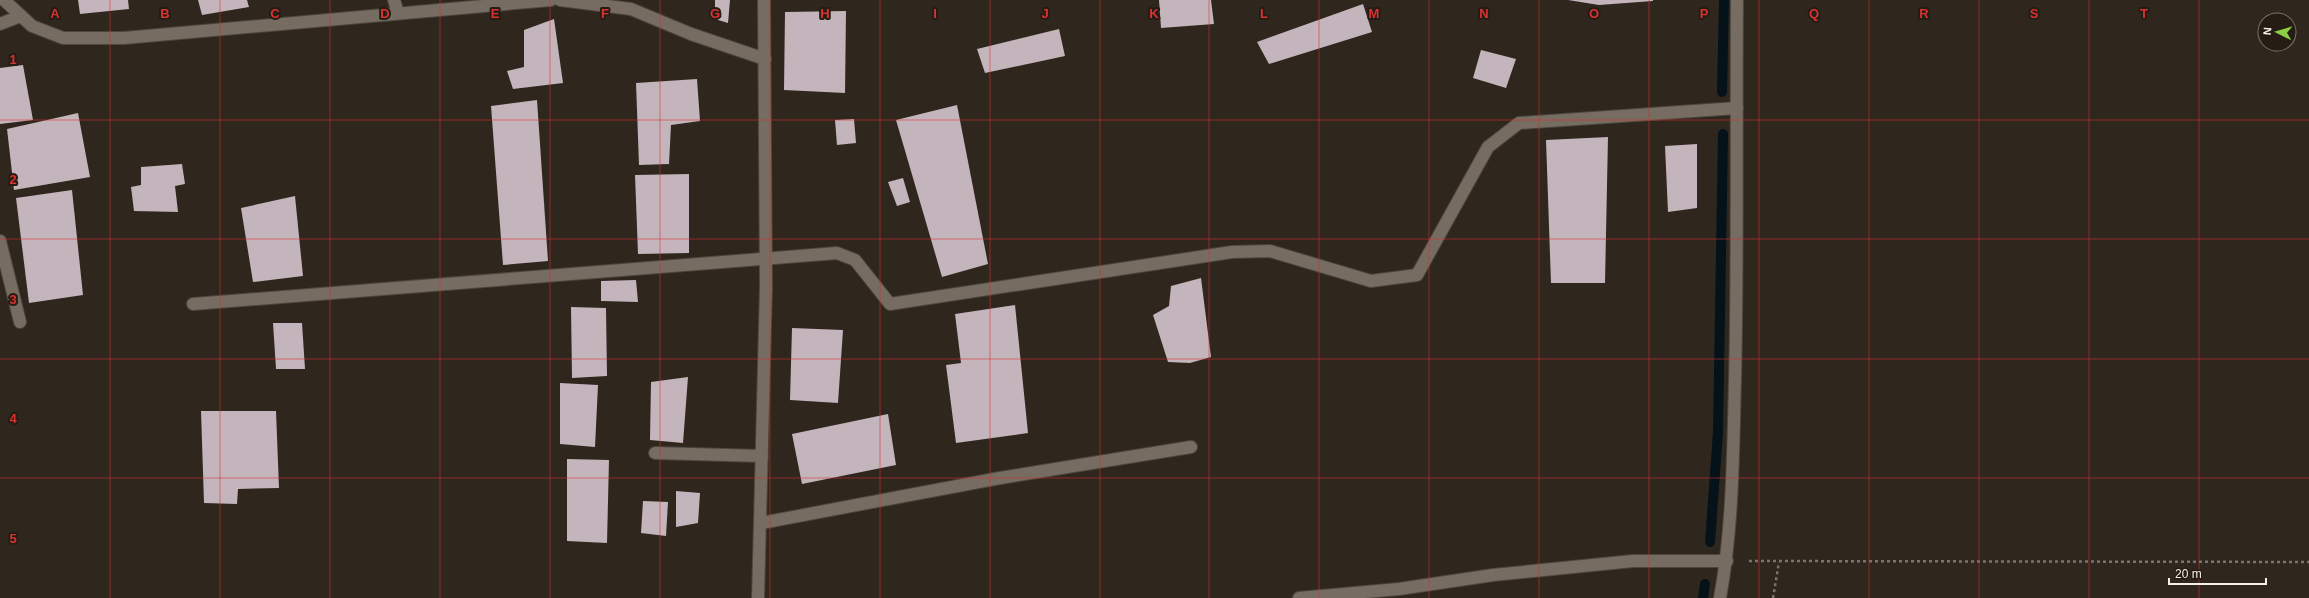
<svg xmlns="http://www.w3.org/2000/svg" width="2309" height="598" font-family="Arial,sans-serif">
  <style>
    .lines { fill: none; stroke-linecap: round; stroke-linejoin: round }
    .stream { stroke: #06121a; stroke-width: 10 }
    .building { fill: #c4b4bb }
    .minor-casing { stroke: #4c463d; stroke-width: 14 }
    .path { stroke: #7b746c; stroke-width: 2.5; stroke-dasharray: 3 3; stroke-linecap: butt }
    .minor { stroke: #766c61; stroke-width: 12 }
    .grid { fill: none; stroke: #d83232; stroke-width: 1; stroke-opacity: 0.55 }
    .grid-label { font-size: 13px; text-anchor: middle; font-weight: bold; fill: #d83232; stroke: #251d14; stroke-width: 4; stroke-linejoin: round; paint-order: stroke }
  </style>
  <rect width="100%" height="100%" fill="#2f271e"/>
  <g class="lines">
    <g class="stream">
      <path d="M1722,92L1724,0"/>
      <path d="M1710,542L1718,432L1723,134"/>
      <path d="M1703,598L1705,584"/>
    </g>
  </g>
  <g class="building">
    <path d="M78,0H128L129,9L80,14Z"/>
    <path d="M198,0H247L249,7L202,15Z"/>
    <path d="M715,0H730L728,23L715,19Z"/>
    <path d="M1159,0H1211L1214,24L1161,28Z"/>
    <path d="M1568,0H1653V1L1599,5Z"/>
    <path d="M1363,4L1372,32L1269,64L1257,42Z"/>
    <path d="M846,11L845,93L784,90L785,12Z"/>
    <path d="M554,19L563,83L513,89L507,71L524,67V30Z"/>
    <path d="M1059,29L1065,56L985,73L977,49Z"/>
    <path d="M1481,50L1516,59L1506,88L1473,78Z"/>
    <path d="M23,65L33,120L0,124V68Z"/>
    <path d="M697,79L700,121L671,125L669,164L639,165L636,83Z"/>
    <path d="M537,100L548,261L503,265L491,106Z"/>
    <path d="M957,105L988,264L942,277L896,120Z"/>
    <path d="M78,113L90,177L14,190L7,129Z"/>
    <path d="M854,119L856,143L837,145L835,120Z"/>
    <path d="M1608,137L1605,283H1551L1546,140Z"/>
    <path d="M1697,144V208L1668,212L1665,146Z"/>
    <path d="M182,164L185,184L175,186L178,212L134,211L131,187L141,185V167Z"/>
    <path d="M689,174V253L638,254L635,175Z"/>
    <path d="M903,178L910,202L897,206L888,182Z"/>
    <path d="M72,190L83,295L29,303L16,198Z"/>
    <path d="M295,196L303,276L253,282L241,208Z"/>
    <path d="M1201,278L1211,357L1190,363L1168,362L1153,315L1169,306L1171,286Z"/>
    <path d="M636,280L638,302L601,301V281Z"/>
    <path d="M1015,305L1028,433L956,443L946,365L961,363L955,314Z"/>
    <path d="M571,307L606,308L607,376L572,378Z"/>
    <path d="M273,323H302L305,369H276Z"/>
    <path d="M792,328L843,330L838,403L790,400Z"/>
    <path d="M688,377L683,443L650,440L651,382Z"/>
    <path d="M560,383L598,385L595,447L560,444Z"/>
    <path d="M201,411H276L279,488L238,489L237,504L204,503Z"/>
    <path d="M888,414L896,465L802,484L792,434Z"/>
    <path d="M567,459L609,460L607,543L567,541Z"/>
    <path d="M676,491L700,493L698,523L676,527Z"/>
    <path d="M643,501L668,502L666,536L641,533Z"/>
  </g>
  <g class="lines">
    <g class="minor-casing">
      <g id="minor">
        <path d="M4,0L32,26L63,38H124L551,0"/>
        <path d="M394,0L398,13"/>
        <path d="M560,0L631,9L691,34L765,59"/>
        <path d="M0,24L21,16"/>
        <path d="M0,241L20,322"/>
        <path d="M193,304L837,253L855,260L890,304L1232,252L1270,251L1371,281L1417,275L1488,147L1519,123L1737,108"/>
        <path d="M655,453L762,456"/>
        <path d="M761,523L1000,478L1191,447"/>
        <path d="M758,598L766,287L764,0"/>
        <path d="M1299,598L1399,589L1493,575L1633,561H1727"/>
        <path d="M1720,598C1733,527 1733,453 1735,381C1738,254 1736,127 1737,0"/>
      </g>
    </g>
    <g class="path">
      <path d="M1749,561L2309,562"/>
      <path d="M1773,598L1779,562"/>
    </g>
    <use href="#minor" class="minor"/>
  </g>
  <path class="grid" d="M110,0V598M220,0V598M330,0V598M440,0V598M550,0V598M660,0V598M770,0V598M880,0V598M990,0V598M1100,0V598M1209,0V598M1319,0V598M1429,0V598M1539,0V598M1649,0V598M1759,0V598M1869,0V598M1979,0V598M2089,0V598M2199,0V598M0,120H2309M0,239H2309M0,359H2309M0,478H2309"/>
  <g class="grid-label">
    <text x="55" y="18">A</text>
    <text x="165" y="18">B</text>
    <text x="275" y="18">C</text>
    <text x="385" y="18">D</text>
    <text x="495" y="18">E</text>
    <text x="605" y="18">F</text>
    <text x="715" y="18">G</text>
    <text x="825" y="18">H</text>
    <text x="935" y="18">I</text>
    <text x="1045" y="18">J</text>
    <text x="1154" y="18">K</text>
    <text x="1264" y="18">L</text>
    <text x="1374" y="18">M</text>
    <text x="1484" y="18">N</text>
    <text x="1594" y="18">O</text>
    <text x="1704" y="18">P</text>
    <text x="1814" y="18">Q</text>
    <text x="1924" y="18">R</text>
    <text x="2034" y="18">S</text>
    <text x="2144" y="18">T</text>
    <text x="13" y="64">1</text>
    <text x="13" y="184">2</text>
    <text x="13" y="304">3</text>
    <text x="13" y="423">4</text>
    <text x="13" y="543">5</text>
  </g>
  <g transform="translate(2277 32) rotate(275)"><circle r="19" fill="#251d14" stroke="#787169"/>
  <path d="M0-3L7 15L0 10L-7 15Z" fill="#8dce44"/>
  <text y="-6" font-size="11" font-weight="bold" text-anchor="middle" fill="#f5efe9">N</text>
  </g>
  <path d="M2169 578v6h97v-6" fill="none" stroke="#f5efe9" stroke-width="2"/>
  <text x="2175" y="578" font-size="12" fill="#f5efe9" stroke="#251d14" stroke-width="3" paint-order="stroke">20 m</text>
</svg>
